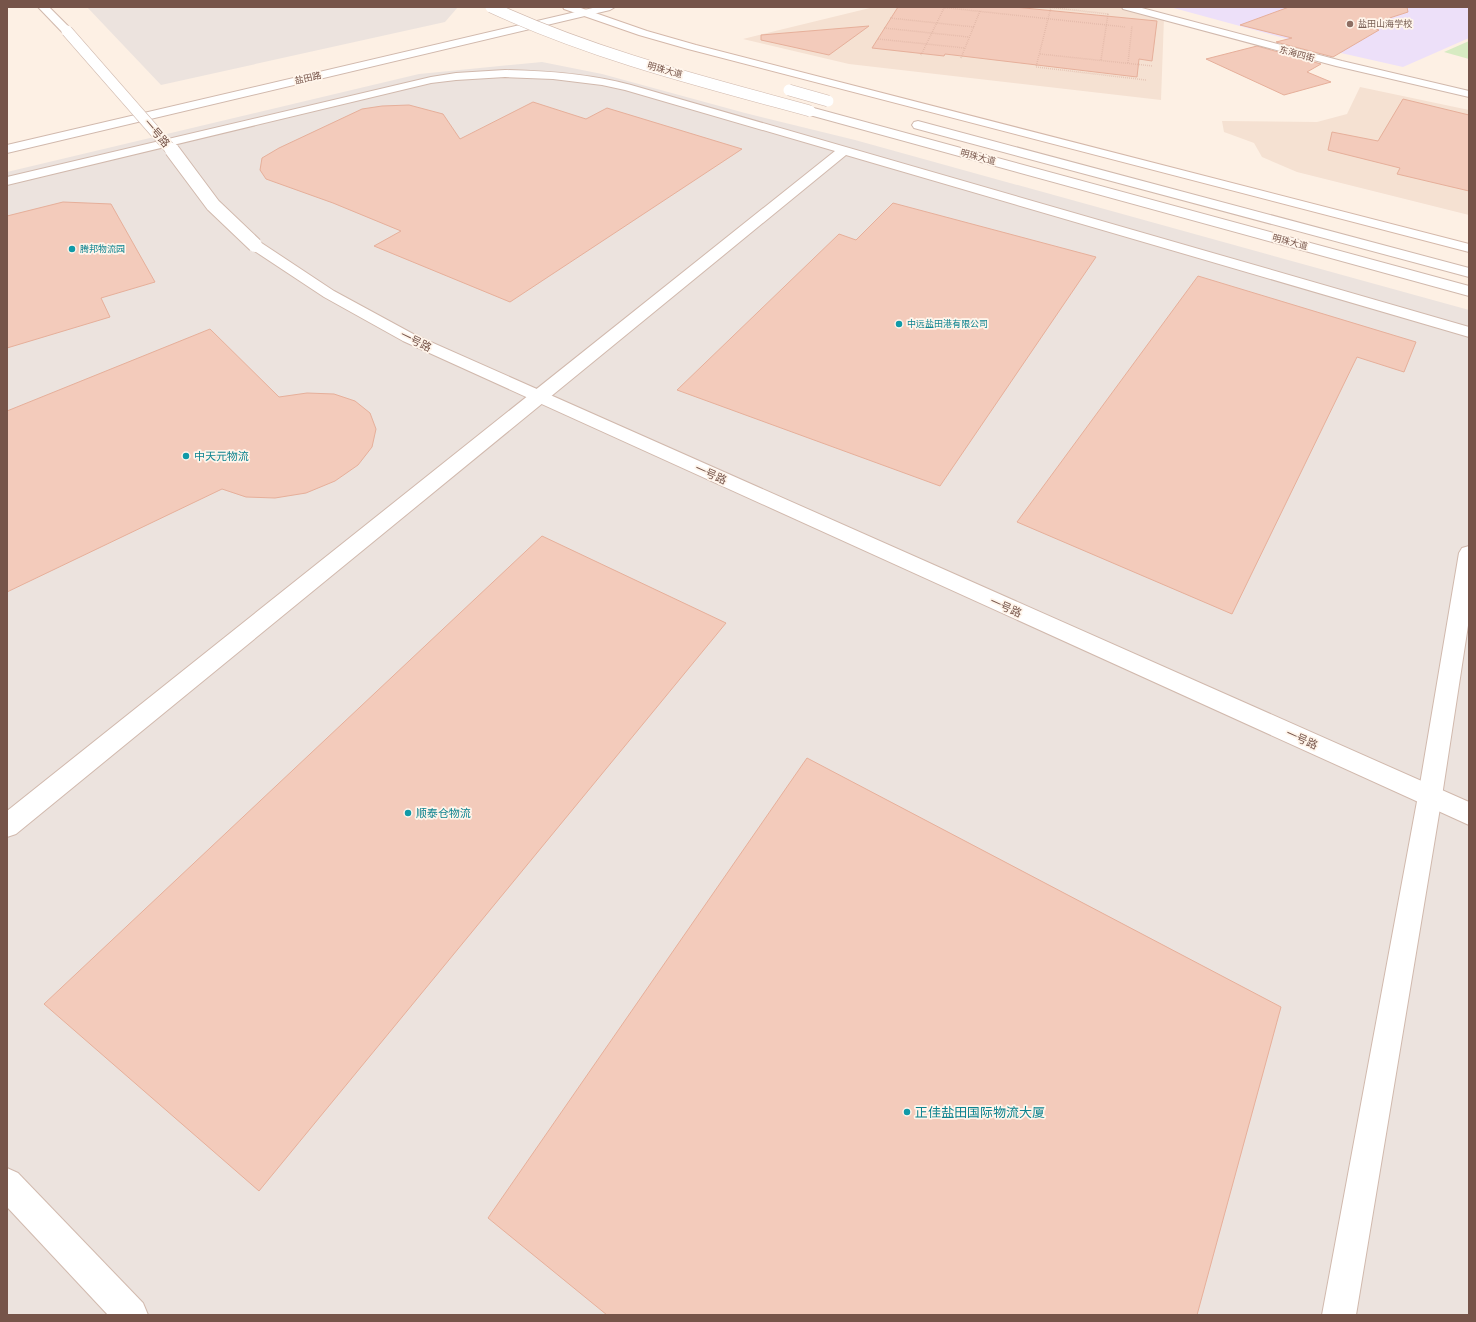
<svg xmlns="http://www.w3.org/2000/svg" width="1476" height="1322" font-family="'Asap Condensed','Noto Sans SC',sans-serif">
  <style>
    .residential { fill: #f5e1d2 }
    .industrial { fill: #ece3de }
    .education { fill: #ede0f9 }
    .green { fill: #d7ebc2 }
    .building { fill: #f3cbbb; stroke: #e6af9a }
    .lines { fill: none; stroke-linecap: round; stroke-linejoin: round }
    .minor-casing { stroke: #d1b9ad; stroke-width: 2 }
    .tertiary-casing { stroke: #d1b9ad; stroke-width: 2 }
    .secondary-casing { stroke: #d4b8aa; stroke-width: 2 }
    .path { stroke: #d8ae9e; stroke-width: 1.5; stroke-dasharray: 0.5 1.5; stroke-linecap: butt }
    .minor { fill: #fff; fill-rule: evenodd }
    .tertiary { fill: #fff; fill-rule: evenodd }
    .secondary { fill: #fff; fill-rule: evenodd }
    .tertiary-bridge-far1-casing { stroke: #d1b9ad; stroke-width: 12; stroke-linecap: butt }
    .tertiary-bridge-casing { stroke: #d1b9ad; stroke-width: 16; stroke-linecap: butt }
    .tertiary-bridge-far1 { stroke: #fff; stroke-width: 11 }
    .tertiary-bridge { stroke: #fff; stroke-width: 14 }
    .education-dot { fill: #8d6e63; stroke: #fff5eb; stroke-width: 1.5 }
    .culture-dot { fill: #0f9aa8; stroke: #fff5eb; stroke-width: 1.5 }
    .labels { text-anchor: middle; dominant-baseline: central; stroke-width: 3.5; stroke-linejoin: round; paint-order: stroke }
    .far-education-label { font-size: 9px; fill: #785e54; stroke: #fff5eb; text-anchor: start }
    .far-street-label { font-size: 9px; fill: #765449; stroke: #fff5eb }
    .far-culture-label { font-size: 9px; fill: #0d838f; stroke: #fff5eb; text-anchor: start }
    .street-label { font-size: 11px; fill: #765449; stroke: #fff5eb }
    .culture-label { font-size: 11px; fill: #0d838f; stroke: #fff5eb; text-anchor: start }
    .near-culture-label { font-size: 13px; fill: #0d838f; stroke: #fff5eb; text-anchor: start }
  </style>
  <rect width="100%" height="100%" fill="#fdf0e4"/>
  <g class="residential">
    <path d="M874,7H1117L1164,18L1161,100L849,64L743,39Z"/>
    <path d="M1360,87L1469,110V215L1297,172L1262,157L1254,143L1224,132L1222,121L1317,122L1347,114Z"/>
  </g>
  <g class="industrial">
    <path d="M87,7H458L445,22L161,85Z"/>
    <path d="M542,62L602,74L745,113L855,140L1469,310V1315H7V172L419,74Z"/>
  </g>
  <path class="education" d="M1170,7H1469V38L1403,67L1332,51Z"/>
  <path class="green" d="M1469,41V59L1444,52Z"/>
  <g class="building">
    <path d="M898,7H1014L1157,21L1152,61L1139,59L1137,77L945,54L944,56L872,48Z"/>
    <path d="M1289,7H1407L1408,12L1365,26L1379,30L1333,57L1276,42L1292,38L1240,25Z"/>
    <path d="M869,26L829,55L761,40V35Z"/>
    <path d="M1257,46L1321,64L1307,72L1331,82L1284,95L1206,59Z"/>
    <path d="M1403,99L1469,115V191L1397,174L1400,168L1328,150L1332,132L1378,141Z"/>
    <path d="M533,102L586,119L607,108L742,149L510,302L374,246L401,231L333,203L266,179L260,170L262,158L279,148L362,109L382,106L409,105L443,114L460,139Z"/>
    <path d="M63,202L111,204L155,282L101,298L110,317L7,348V216Z"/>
    <path d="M893,203L1096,257L940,486L677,390L839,234L856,240Z"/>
    <path d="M1198,276L1416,342L1404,372L1357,357L1232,614L1017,522Z"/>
    <path d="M210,329L279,397L307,393L334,394L355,401L370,413L376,429L372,447L358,465L335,481L306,493L275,498L246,497L222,489L7,592V411Z"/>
    <path d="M542,536L726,623L259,1191L44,1004Z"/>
    <path d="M807,758L1281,1007L1197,1315H607L488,1218Z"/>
  </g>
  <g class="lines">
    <g class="minor-casing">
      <g id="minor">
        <path d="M1122,7H1138L1342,61L1469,91V97L1336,66L1123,9Z"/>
        <path d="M505,70C548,71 590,74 631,85L1469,327V337L846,155L16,834L7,837V811L835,151L625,90L602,85L553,79L505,77L456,80L431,83L7,185V177L431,77L456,73Z"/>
        <path d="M1469,546V619L1442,796L1356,1315H1322L1418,796L1459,553L1462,548Z"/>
        <path d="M7,1168L18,1173L143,1303L148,1315H108L7,1207Z"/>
      </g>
    </g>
    <g class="tertiary-casing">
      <g id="tertiary">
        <path d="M38,7H49L71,29L72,31L71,33H63Z"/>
        <path d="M597,7H615L610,10L7,153V145Z"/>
        <path d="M810,107L1469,286V296L806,114L804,111L806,108Z"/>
        <path d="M918,121L1469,268V277L914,128L912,125L914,122Z"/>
        <path d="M255,241L260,242L334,291L415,335L1469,802V825L403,341L324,297L250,248L248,245L250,242Z"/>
      </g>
    </g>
    <g class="secondary-casing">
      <path id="secondary" d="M563,7H578L647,31L696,45L1469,244V252L688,49L639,35L564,9Z"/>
    </g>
    <g class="path">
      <path d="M939,7L1125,27"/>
      <path d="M1046,7L1109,14"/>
      <path d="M1051,7L1036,67L1146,80"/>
      <path d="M890,18L974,27"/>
      <path d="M884,28L969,37"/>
      <path d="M878,39L965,48"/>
      <path d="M1040,54L1153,66"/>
      <path d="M921,55L944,8"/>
      <path d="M961,58L980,11"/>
      <path d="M1101,60L1108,14"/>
      <path d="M1128,63L1132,26"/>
    </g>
    <use href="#minor" class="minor"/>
    <use href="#tertiary" class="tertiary"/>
    <use href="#secondary" class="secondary"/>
    <g class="tertiary-bridge-far1-casing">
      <g id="tertiary-bridge-far1">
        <path d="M491,7C595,55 700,81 810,111"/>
        <path d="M67,31L172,151"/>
        <path d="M789,90L828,101"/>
      </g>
    </g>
    <g class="tertiary-bridge-casing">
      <path id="tertiary-bridge" d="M172,150L213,205L255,245"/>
    </g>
    <use href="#tertiary-bridge-far1" class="tertiary-bridge-far1"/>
    <use href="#tertiary-bridge" class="tertiary-bridge"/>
  </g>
  <circle class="education-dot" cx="1350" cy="24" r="4"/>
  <g class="culture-dot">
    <circle cx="72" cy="249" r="4"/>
    <circle cx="899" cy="324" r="4"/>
    <circle cx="186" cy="456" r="4"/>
    <circle cx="408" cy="813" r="4"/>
    <circle cx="907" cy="1112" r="4"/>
  </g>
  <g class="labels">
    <g class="far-education-label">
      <text x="1358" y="24">盐田山海学校</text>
    </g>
    <g class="far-street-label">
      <text transform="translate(1297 54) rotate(15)">东海四街</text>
      <text transform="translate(665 70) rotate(16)">明珠大道</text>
      <text transform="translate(308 78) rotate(-13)">盐田路</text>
      <text transform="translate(978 157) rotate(15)">明珠大道</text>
      <text transform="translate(1290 242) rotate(15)">明珠大道</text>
    </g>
    <g class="far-culture-label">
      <text x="80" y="249">腾邦物流园</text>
      <text x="907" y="324">中远盐田港有限公司</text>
    </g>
    <g class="street-label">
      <text transform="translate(157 133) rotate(49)">一号路</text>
      <text transform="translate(416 341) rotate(26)">一号路</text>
      <text transform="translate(711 474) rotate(24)">一号路</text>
      <text transform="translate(1006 607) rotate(24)">一号路</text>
      <text transform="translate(1302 739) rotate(24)">一号路</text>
    </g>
    <g class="culture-label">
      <text x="194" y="456">中天元物流</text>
      <text x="416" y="813">顺泰仓物流</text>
    </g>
    <g class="near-culture-label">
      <text x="915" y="1112">正佳盐田国际物流大厦</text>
    </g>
  </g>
  <rect width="1476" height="1322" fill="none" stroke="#765449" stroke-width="16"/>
</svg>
